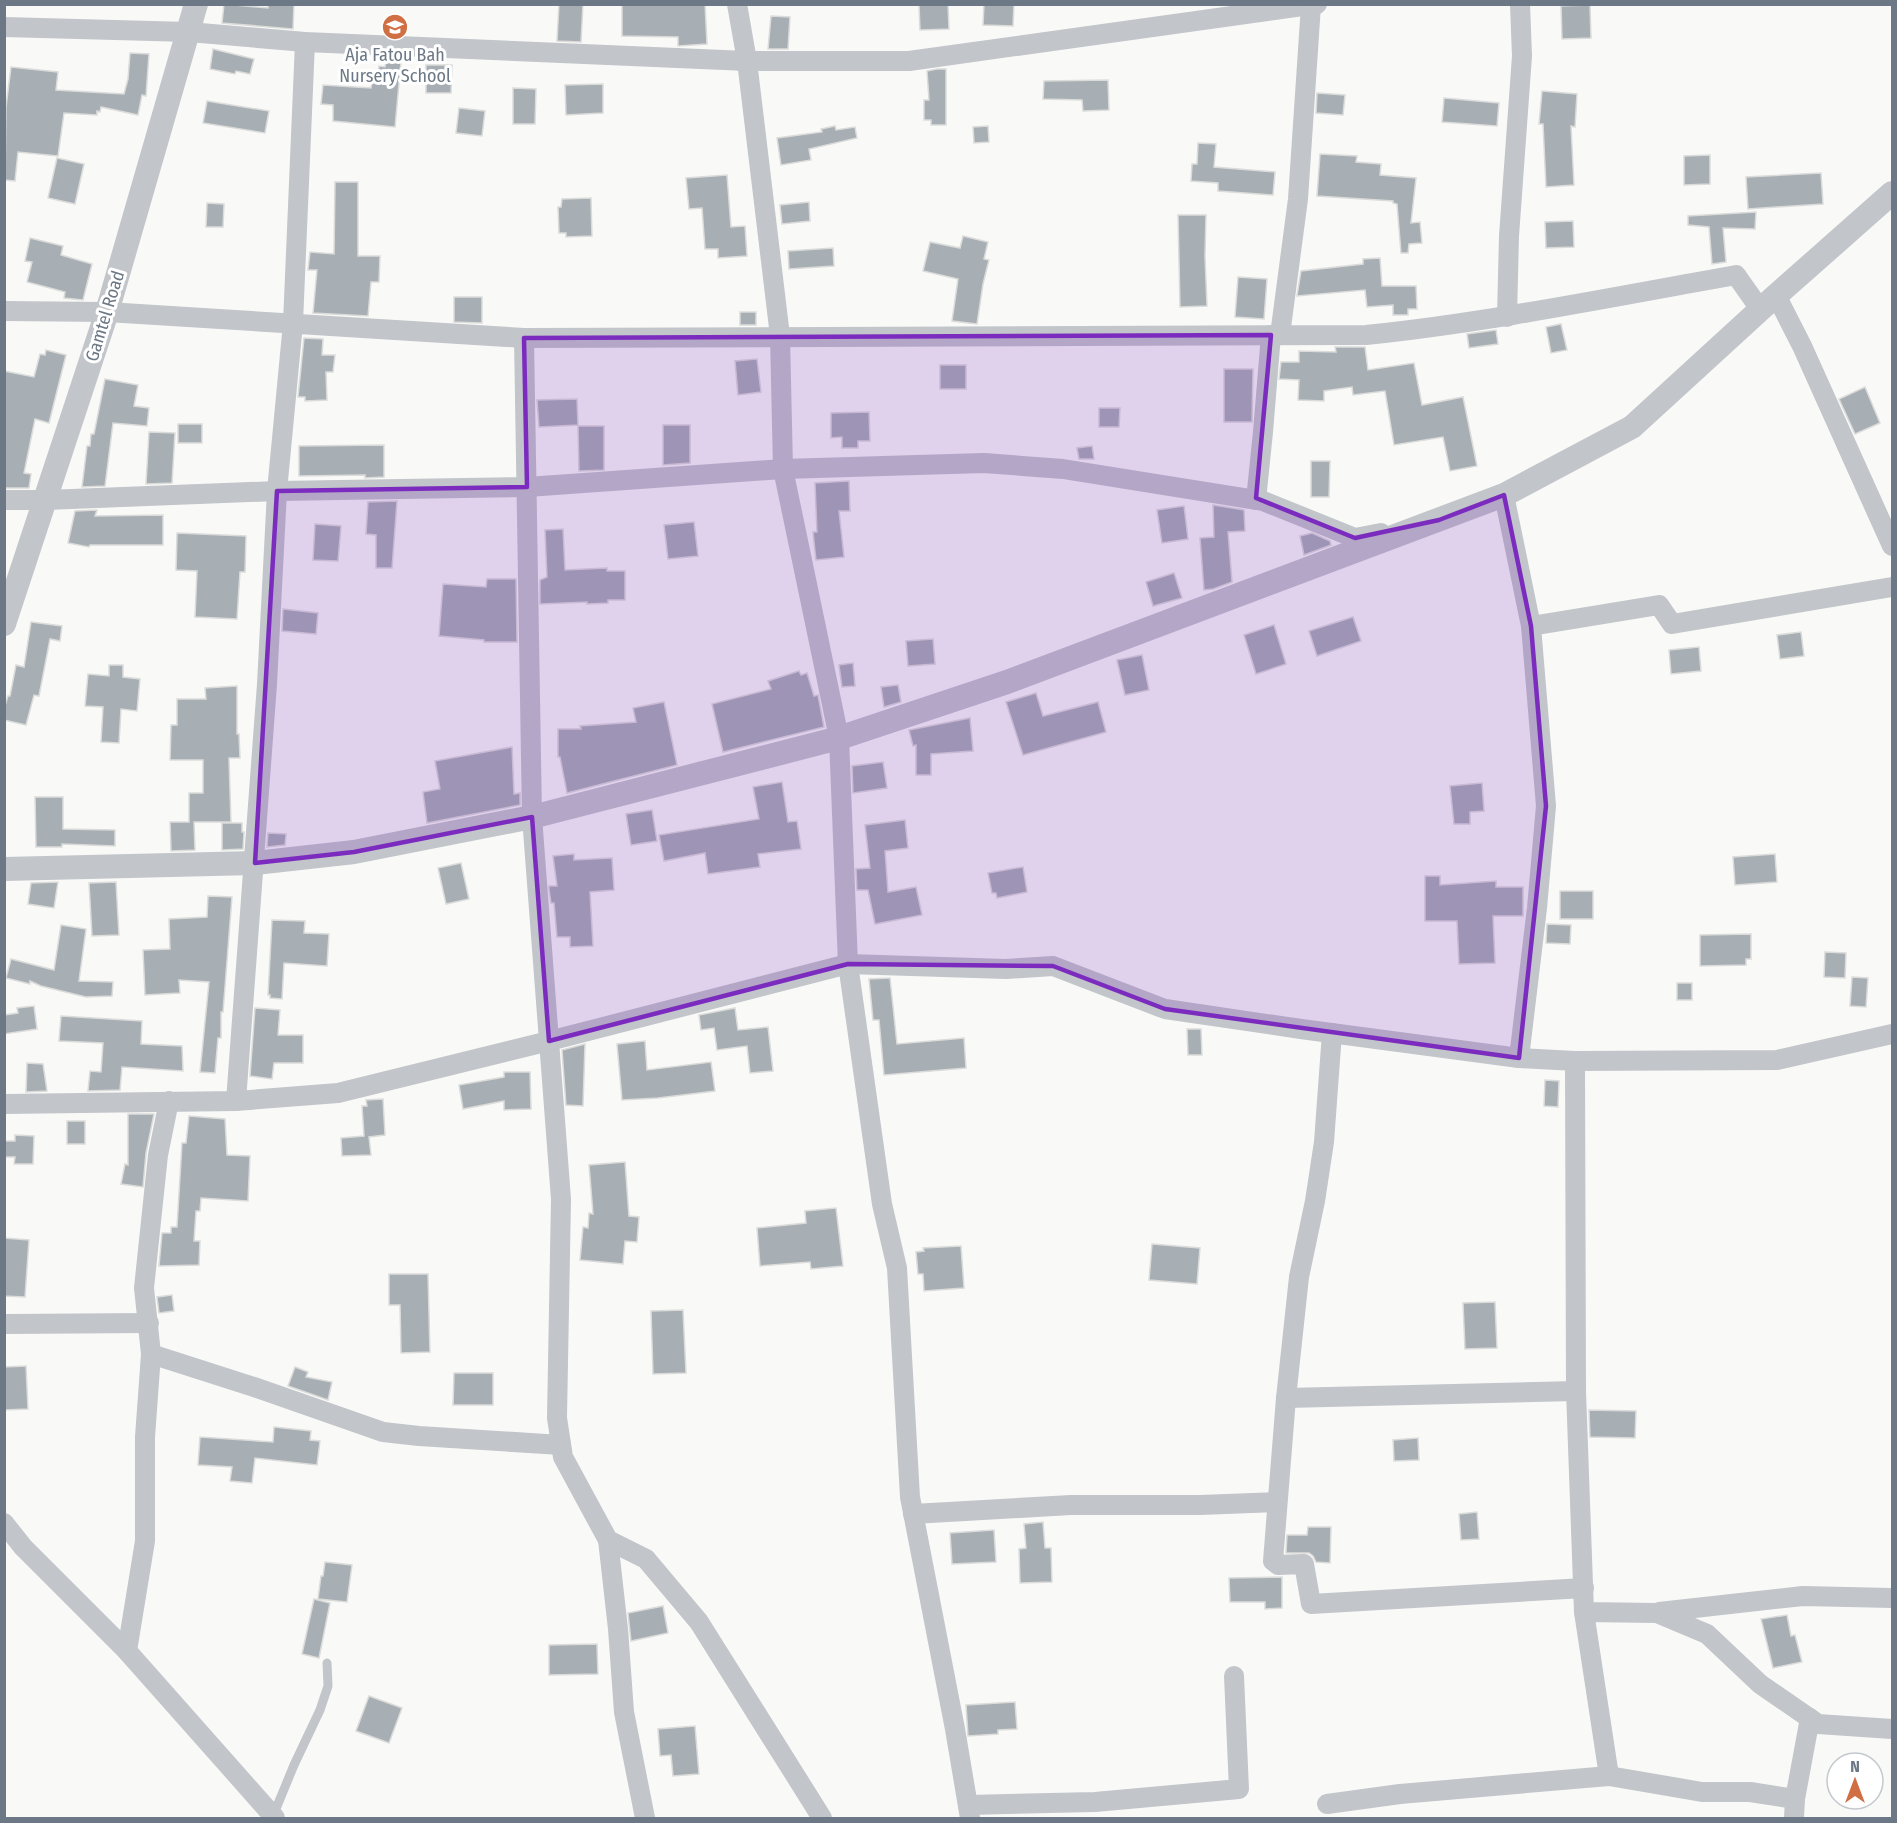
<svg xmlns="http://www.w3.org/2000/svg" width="1897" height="1823" font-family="'Fira Sans Condensed',sans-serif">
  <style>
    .building { fill: #a7aeb4; stroke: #dbdcda; stroke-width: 1.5 }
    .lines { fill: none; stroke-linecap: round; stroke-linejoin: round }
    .service { stroke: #c2c5c9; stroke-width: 9 }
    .minor { stroke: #c2c5c9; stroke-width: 20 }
    .tertiary { stroke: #c2c5c9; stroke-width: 24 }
    .marked { fill: #7b2cbf; fill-opacity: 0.2; stroke: #7b2cbf; stroke-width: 4.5; stroke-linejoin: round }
    .labels { text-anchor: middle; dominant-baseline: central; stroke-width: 6; stroke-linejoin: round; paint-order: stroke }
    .poi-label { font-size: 18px; fill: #6c7885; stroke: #fff }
    .street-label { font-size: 18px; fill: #6c7885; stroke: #fff }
  </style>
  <rect width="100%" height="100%" fill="#f9faf8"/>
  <g class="building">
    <path d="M224,4L268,8V4H294L293,29L222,23Z"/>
    <path d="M559,4H583L581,42L557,41Z"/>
    <path d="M622,4H705L707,44L678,46V37L622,36Z"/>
    <path d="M948,4L949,29L920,30L919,5Z"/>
    <path d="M984,4H1014L1013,26L983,25Z"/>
    <path d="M1590,5L1591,38L1562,39L1561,6Z"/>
    <path d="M771,16L790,17L788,49H768Z"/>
    <path d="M213,49L254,59L250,74L236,71L235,74L210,69Z"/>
    <path d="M130,53L149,54L146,96L142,95L138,115L101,107L100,112L97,111V115L64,113L58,156L18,152L15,181L5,180L6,107L11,67L58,72L56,90L124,94L128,79Z"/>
    <path d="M386,61L401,62L395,127L333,121V105L321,104L323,85L371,88L373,73H378L379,66L385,67Z"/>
    <path d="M426,65H452L451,93H426Z"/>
    <path d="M937,69H946V125H931V120H924V100H929L927,71Z"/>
    <path d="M1108,80L1109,110L1083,111L1082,100L1043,99L1044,81Z"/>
    <path d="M603,84V113L566,115L565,85Z"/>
    <path d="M513,88L536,89L535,124H513Z"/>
    <path d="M1542,91L1577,94L1575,127L1571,126L1574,185L1546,187L1543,124H1539Z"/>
    <path d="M1317,93L1345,95L1343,115L1316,113Z"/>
    <path d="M1444,98L1499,103L1497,126L1442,122Z"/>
    <path d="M207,101L269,111L265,133L203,123Z"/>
    <path d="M459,108L485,111L482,136L456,133Z"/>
    <path d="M835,126L836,130L855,127L857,138L809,149L811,160L781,165L777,138L822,132L821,129Z"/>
    <path d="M988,126L989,142L974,143L973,127Z"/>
    <path d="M1198,143L1216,144L1214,167L1275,172L1273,195L1218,191V183L1191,181L1192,164H1197Z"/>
    <path d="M1320,154L1357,156L1356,162L1381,164L1380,175L1416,178L1411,223L1420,222L1422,243L1409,244L1408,253H1401L1397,204L1393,203V201L1317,196Z"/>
    <path d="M1710,155V184L1684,185V156Z"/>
    <path d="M57,158L84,164L75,204L48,198Z"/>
    <path d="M1821,173L1823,204L1748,209L1746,177Z"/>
    <path d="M727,175L731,227L745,226L747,256L718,258V249H705L702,208L689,209L686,178Z"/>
    <path d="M335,182H358V256H380L379,282H371L368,316L313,313L317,270H308L310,252L334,254Z"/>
    <path d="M591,198L592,236L566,237V233H559L558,207H561L562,199Z"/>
    <path d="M809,202L810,221L782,224L780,205Z"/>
    <path d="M207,203L224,204L223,227H206Z"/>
    <path d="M1756,212L1755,229L1723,228L1726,262L1712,264L1709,227L1688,225V216Z"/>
    <path d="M1178,215H1206L1205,256L1207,306L1180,307Z"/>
    <path d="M1573,221L1574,247L1546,248L1545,222Z"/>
    <path d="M963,236L988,242L984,259L989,260L983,284L977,324L952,321L958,279L923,271L930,242L960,248Z"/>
    <path d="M30,238L63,246L61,255L92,264L83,300L64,298L65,292L27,282L32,262L25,261Z"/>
    <path d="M833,248L834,266L789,269L788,251Z"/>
    <path d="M1380,258L1382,286H1416L1417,309H1408V315H1393V305L1367,307L1365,290L1297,296L1301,271L1363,264V259Z"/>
    <path d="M1238,277L1267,279L1264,319L1235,317Z"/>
    <path d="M454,297H482V323L454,322Z"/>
    <rect x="740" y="312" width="16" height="13"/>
    <path d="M1561,324L1567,350L1551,353L1546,327Z"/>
    <path d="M1496,330L1498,344L1469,348L1467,334Z"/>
    <path d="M304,338L323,339L322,355H335L333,372H326L327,400L305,401V397H298Z"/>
    <path d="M1335,347H1365L1368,370L1414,363L1422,405L1463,397L1477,466L1450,471L1443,437L1394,445L1385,391L1353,395L1352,387L1324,391V401L1298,400L1299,380L1279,379L1281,362H1299V351L1336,352Z"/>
    <path d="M46,350L66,355L49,423L35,419L24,473L31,474L29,488H4V371L34,377L40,354L45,355Z"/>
    <path d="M757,359L761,392L738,395L735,361Z"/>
    <rect x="940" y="365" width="26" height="24"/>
    <path d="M1224,369H1253L1252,422H1224Z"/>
    <path d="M105,379L138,385L134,406L149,408L147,426L113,423L105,486L82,487L87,446H90L91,434H94Z"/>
    <path d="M1865,387L1880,423L1855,434L1839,399Z"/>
    <path d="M577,399L578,425L539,427L537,400Z"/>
    <path d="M1099,408H1120L1119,427H1099Z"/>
    <path d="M869,412L870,441H858V448H842V437L831,438V413Z"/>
    <rect x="178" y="424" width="24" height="19"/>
    <path d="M663,425H690V463L663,465Z"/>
    <path d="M578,426H604V470L579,471Z"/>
    <path d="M149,432L175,433L172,483L146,484Z"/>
    <path d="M384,445V477L365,478V475L299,476V446Z"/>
    <path d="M1092,446L1094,459H1079L1077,448Z"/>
    <path d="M1311,461H1330L1329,497H1311Z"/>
    <path d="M849,481L850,511H839L844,557L816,560L813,532H817L815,483Z"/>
    <path d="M397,501L392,568H376V535L366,534L368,502Z"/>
    <path d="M1213,505L1244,510L1245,531L1228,532L1232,582L1213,589L1204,590L1200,538L1214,537Z"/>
    <path d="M1184,506L1188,539L1162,543L1157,510Z"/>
    <path d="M97,510L95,516L163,515V545H90L89,547L68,543L75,511Z"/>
    <path d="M694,522L698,556L668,559L664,525Z"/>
    <path d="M315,524L341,526L338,561L313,560Z"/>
    <path d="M563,529L565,570L607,568V571H625V600H608V603L587,604V602L540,604V580L547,577L545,530Z"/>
    <path d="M177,533L246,536L245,572H240L237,619L195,617L197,571L176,570Z"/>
    <path d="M1312,533L1330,541L1331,545L1304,555L1300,536Z"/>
    <path d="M1174,573L1182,598L1153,606L1146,582Z"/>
    <path d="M487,579H516L517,642H484V640L439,636L443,584L486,587Z"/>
    <path d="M283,609L318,613L316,634L282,631Z"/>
    <path d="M1353,617L1361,641L1317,656L1309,631Z"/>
    <path d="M31,622L62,626L60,641L50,639L39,696L34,695L26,725L4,720V709L8,696H10L16,665L24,667Z"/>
    <path d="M1274,625L1286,664L1256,674L1244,635Z"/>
    <path d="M1801,632L1804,656L1780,659L1777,635Z"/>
    <path d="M933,639L935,664L908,666L906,641Z"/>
    <path d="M1699,647L1701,671L1671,674L1669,650Z"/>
    <path d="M1142,655L1149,690L1125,695L1117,660Z"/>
    <path d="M853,663L855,686L842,687L839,665Z"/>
    <path d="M109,665H123V677L140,679L137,711L121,709L119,743L101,742L103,707L85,706L88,674L109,676Z"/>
    <path d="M799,671L801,675L807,673L814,696L818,695L824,727L723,752L712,704L771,689L768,681Z"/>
    <path d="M898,685L901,702L884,707L881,687Z"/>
    <path d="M237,686V734H239L240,758H229L231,822H194L195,850L171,851L170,822H189V793H203V760H170L171,725H177V699H206L205,688Z"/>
    <path d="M1036,693L1043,716L1098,702L1106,732L1023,755L1006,702Z"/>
    <path d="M664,702L677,765L567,793L560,757H558V729H581L580,726L636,722L633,708Z"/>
    <path d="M970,718L973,751L931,754V775H916V745L913,746L909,730Z"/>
    <path d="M512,747L514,794L520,793V805L427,823L423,792L440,789L435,761Z"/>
    <path d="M883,762L887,788L853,793L852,766Z"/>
    <path d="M782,782L788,822L797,821L801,849L758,854L760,867L708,874L705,853L664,861L659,835L759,819L753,787Z"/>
    <path d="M1482,783L1484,811L1470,812V824H1454L1450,786Z"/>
    <path d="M35,797H63V829L115,830V846L62,844V847H36Z"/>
    <path d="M652,810L657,841L631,845L626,814Z"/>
    <path d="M905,820L908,848L885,851L888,892L916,887L922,915L875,924L868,890H857L856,869L870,868L865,825Z"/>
    <path d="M222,823H242V832H244L243,849L222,850Z"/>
    <path d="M268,833L286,834L285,845L267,847Z"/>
    <path d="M574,854V860L612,858L614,890L590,892L593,946L570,947V937H557L554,903H551L549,889V886H557L553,856Z"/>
    <path d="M1775,854L1777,882L1735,885L1733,857Z"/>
    <path d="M461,863L469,899L446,904L438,868Z"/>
    <path d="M1023,867L1027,892L997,898L996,893H992L988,873Z"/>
    <path d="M1425,876H1440V885L1496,881V887H1523V916H1493L1495,963L1459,964L1457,921H1425Z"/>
    <path d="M58,882L54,908L28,904L31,883Z"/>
    <path d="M116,882L119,935L92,936L89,883Z"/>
    <rect x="1560" y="891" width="33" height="28"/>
    <path d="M208,896L232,897L223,1012H221V1038H218L215,1073L200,1072L209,982L179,980L180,993L145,995L143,950L170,949L169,919L207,917Z"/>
    <path d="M272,920L305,921L304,933L329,934L327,966L284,963L282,999L270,998V995H268Z"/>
    <path d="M1547,924L1571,925L1570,944L1546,943Z"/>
    <path d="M61,925L86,929L79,981L113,982L112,996L86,997L41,986L30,981V984L6,978L11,959L54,970Z"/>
    <path d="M1751,934V959H1746V965L1700,966V935Z"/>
    <path d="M1825,952L1846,953L1845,978L1824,977Z"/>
    <path d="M1852,977L1868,978L1866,1007L1850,1006Z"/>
    <path d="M890,978L897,1044L964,1038L966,1068L884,1075L879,1020H873L869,979Z"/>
    <rect x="1677" y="983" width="15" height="17"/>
    <path d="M34,1006L37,1029L4,1034V1015L18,1013L17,1008Z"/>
    <path d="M255,1008L280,1010L278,1035H303V1063H274L272,1079L250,1076Z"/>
    <path d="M735,1008L738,1030L768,1027L773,1071L750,1073L747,1046L717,1050L714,1028L701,1030L699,1015Z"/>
    <path d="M61,1016L142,1021L141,1044L182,1046L183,1071L122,1067L120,1090L88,1091L90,1071L101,1072L103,1043L59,1041Z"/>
    <path d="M1187,1029H1201L1202,1055H1188Z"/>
    <path d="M645,1041L647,1070L711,1062L715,1091L658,1098L622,1100L617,1044Z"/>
    <path d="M585,1044L583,1106L566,1105L562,1050Z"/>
    <path d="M27,1063L43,1064L47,1091L26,1092Z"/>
    <path d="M504,1072H530L531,1109L504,1110V1101L463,1109L459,1085L504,1077Z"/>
    <path d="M1545,1080L1559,1081L1558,1107L1544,1106Z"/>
    <path d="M383,1099L385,1135L369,1137L371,1155L342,1156L341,1138L364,1136L362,1106H367L366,1100Z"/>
    <path d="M128,1114H154L146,1153L143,1187L121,1184L125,1164L128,1165Z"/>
    <path d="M189,1116L225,1119L227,1155L250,1156L248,1201L201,1198L200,1211H196L194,1241H200L199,1265L159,1266L162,1233H171V1227H177L182,1143H186Z"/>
    <rect x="67" y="1121" width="18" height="23"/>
    <path d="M15,1135L34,1136L33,1164H14L15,1157H4V1141H15Z"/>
    <path d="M625,1162L629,1216L639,1217L637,1242L625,1241L623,1264L580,1260L583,1227L588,1228L589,1213L593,1214L589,1165Z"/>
    <path d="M836,1208L843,1266L811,1269L810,1262L760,1266L757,1228L806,1223L805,1211Z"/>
    <path d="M4,1238L29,1240L25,1297L4,1296Z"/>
    <path d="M1152,1244L1200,1248L1197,1284L1149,1280Z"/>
    <path d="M961,1246L964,1288L924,1291L923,1274H918L916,1252L924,1251L923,1248Z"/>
    <path d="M389,1274H428L430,1352L401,1353L400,1305H389Z"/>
    <path d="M172,1295L174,1311L159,1313L157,1297Z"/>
    <path d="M1495,1302L1497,1348L1465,1349L1463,1303Z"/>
    <path d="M683,1310L686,1373L653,1374L651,1311Z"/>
    <path d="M26,1366L28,1409L4,1410V1367Z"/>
    <path d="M295,1367L308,1372L306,1377L332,1382L328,1400L288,1386Z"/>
    <path d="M454,1373H493V1405H453Z"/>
    <path d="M1589,1410L1636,1411L1635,1438L1590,1437Z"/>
    <path d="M274,1427L311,1431L310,1440L320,1441L317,1465L255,1458L252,1483L230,1481L232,1467L198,1465L200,1437L273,1442Z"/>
    <path d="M1418,1438L1419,1460L1394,1461L1393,1440Z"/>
    <path d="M1477,1512L1479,1539L1461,1540L1459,1514Z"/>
    <path d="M1043,1522L1045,1548H1051L1052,1582L1020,1583L1019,1549L1026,1548L1024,1524Z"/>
    <path d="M1308,1527H1331L1330,1563L1316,1562L1313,1556L1309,1553H1286L1287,1535H1307Z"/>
    <path d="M994,1530L996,1562L952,1564L950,1533Z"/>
    <path d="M325,1562L352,1565L347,1602L318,1599L321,1576H323Z"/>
    <path d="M1282,1577V1608L1265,1609V1602H1230L1229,1578Z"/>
    <path d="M314,1599L330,1603L319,1658L302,1654Z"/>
    <path d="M663,1606L668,1633L631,1641L628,1613Z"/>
    <path d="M1787,1615L1791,1636L1795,1635L1802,1662L1773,1668L1761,1619Z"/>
    <path d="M597,1644L598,1674L549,1675V1645Z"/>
    <path d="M369,1696L402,1708L389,1743L356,1731Z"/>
    <path d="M1015,1702L1017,1729L998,1730V1734L968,1736L966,1705Z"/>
    <path d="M695,1726L699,1774L673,1776L671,1755L660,1756L658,1729Z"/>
  </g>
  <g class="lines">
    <path class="service" d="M273,1816L294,1765L320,1710L328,1686L327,1663"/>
    <g class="minor">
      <path d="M737,4L747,61L780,336L783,469L839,738L848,964L882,1204L897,1268L910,1497L955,1729L970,1818"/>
      <path d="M4,27L189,32L305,42L747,61H909L1317,4"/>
      <path d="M1776,295L1802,346L1892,546"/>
      <path d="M4,311L107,312L524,338L1366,335C1490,322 1613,297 1736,275L1755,302L1762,308"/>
      <path d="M1507,317L1509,236L1522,56L1520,4"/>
      <path d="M1280,335L1298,199L1311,5"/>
      <path d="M524,338L532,817L561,1199L557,1418L563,1457L608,1540L646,1559L699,1622L822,1818"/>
      <path d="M1504,495L1531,626L1546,806L1537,908L1519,1058"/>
      <path d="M4,500H46L277,491L527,487L783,469L984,463L1063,469L1263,501L1355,538L1381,533"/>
      <path d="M1256,500L1263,432L1271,335"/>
      <path d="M1531,626L1659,605L1672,624L1892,587"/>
      <path d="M1332,1033L1324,1142L1315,1201L1299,1277L1286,1398L1273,1561L1278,1565L1304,1564L1311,1604L1584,1588"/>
      <path d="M1575,1061L1576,1391L1584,1612L1657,1613L1707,1634L1760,1684L1818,1724L1892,1729"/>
      <path d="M236,1101L267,684L277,491L293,323L305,42"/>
      <path d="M4,1104L236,1101L338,1093L549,1041L848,964L1006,969L1053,966L1165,1009L1301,1029L1519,1058L1575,1061L1777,1060L1892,1034"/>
      <path d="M4,1324L149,1323"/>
      <path d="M151,1354L254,1387L383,1432L419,1436L561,1445"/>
      <path d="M1286,1398L1576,1391"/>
      <path d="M913,1514L1071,1505H1200L1277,1502"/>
      <path d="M4,1523L23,1547L127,1651L275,1818"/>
      <path d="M608,1540L618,1629L624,1712L645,1818"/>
      <path d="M1584,1612L1609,1776"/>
      <path d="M1659,1612L1803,1596L1892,1598"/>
      <path d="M127,1651L145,1541V1437L151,1354L144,1288L158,1155L169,1101"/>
      <path d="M1327,1804L1400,1794L1609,1776L1702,1792H1750L1795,1799"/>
      <path d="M968,1805L1095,1802L1239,1789L1234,1676"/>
      <path d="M1794,1818L1795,1799L1810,1718"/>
    </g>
    <g class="tertiary">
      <path d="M4,624L107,312L196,4"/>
      <path d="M4,869L255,863L354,852L532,817L839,738L1007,682L1504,495L1632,427L1762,308L1892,193"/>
    </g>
  </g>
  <path class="marked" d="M1271,335L1256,498L1355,538L1439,520L1504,495L1531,626L1546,806L1519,1058L1165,1009L1053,966L848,964L549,1041L532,817L354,852L255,863L277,491L527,487L524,338Z"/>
  <defs>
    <g id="school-disc" transform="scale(1.35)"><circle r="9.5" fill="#cf6f43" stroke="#fff"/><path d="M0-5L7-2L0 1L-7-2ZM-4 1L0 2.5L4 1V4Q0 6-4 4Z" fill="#fff"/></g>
  </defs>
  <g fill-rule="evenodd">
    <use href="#school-disc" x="395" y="27"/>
  </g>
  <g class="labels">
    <g class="poi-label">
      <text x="395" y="55">Aja Fatou Bah<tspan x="395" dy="21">Nursery School</tspan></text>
    </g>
    <g class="street-label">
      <text transform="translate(105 316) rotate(-73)">Gamtel Road</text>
    </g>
  </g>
  <rect width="1897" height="1823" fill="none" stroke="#6c7885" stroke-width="12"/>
  <g transform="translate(1855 1781)"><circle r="28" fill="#ffffff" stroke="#c4c9ce" stroke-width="1.5"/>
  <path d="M0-4.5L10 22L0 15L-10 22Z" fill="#cf6f43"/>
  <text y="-9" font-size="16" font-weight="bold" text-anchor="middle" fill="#6c7885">N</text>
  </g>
</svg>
